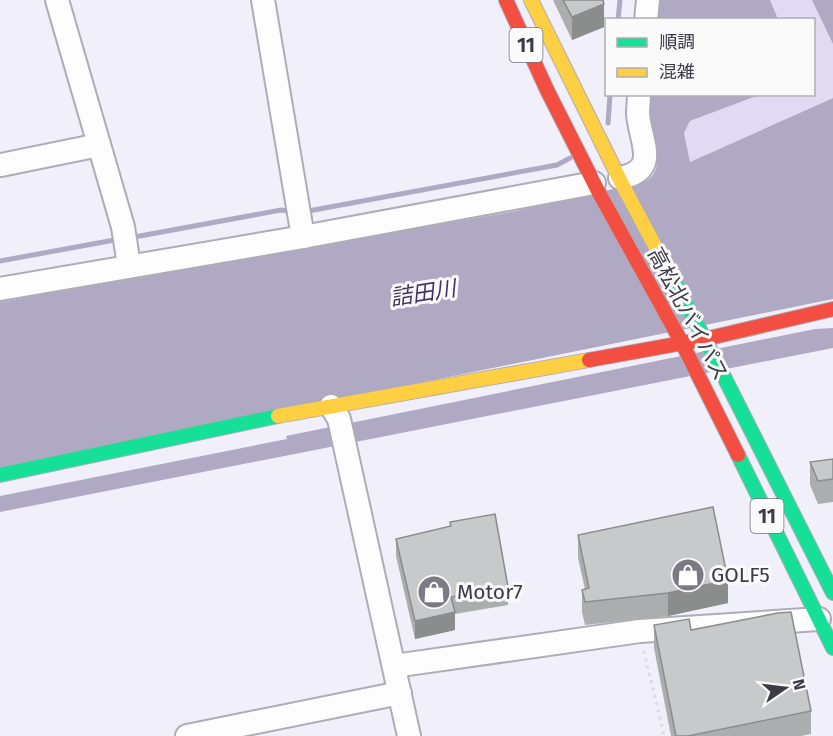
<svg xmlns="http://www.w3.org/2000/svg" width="833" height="736" font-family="'Fira Sans','Noto Sans JP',sans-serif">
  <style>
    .green { fill: #e0dbf3 }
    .water { fill: #afa9c4 }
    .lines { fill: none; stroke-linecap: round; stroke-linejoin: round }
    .stream { stroke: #afa9c4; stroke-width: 5 }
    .street-casing { stroke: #aeacb7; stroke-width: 26 }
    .fast-casing { stroke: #aeacb7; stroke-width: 16 }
    .slow-casing { stroke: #aeacb7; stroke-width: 16 }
    .jam-casing { stroke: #aeacb7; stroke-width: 16 }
    .path { stroke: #dcdbdf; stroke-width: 3; stroke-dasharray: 3 4.5; stroke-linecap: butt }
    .street { stroke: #fdfdfe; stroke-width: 22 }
    .fast { stroke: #16e098; stroke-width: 14 }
    .slow { stroke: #ffcf43; stroke-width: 14 }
    .jam { stroke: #f24e42; stroke-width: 14 }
    .wall { fill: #abaeae }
    .shaded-wall { fill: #8b8d8d }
    .building { fill: #c7caca; stroke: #8b8d8d; stroke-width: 1.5 }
    .labels { text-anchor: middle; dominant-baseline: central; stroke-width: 6; stroke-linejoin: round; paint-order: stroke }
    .shield { fill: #fafafa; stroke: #76747d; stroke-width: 1.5 }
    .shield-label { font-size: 20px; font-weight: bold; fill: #3e3b48 }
    .street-label { font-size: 21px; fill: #3e3b48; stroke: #fafafa }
    .poi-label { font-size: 21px; fill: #3e3b48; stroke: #fafafa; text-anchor: start }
    .water-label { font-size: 22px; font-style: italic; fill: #403362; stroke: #fafafa }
  </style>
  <rect width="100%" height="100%" fill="#f1effa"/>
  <path class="green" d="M770,0H812L833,44V98L690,162L684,133L690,121L759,95L814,94V20L778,19Z"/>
  <g class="water">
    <path d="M657,0H770L778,19L655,20Z"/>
    <path d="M812,0H833V44Z"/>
    <path d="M647,95H759L690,121L684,133L690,162L833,98V299L0,468V302L516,211L644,182C668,170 652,143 648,124C646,115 647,104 647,95Z"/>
    <path d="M833,328V348L0,512V496L287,439L286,436L815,329Z"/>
  </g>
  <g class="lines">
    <g class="stream">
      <path d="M618,20L620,0"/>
      <path d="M608,123L610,94"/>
      <path d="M303,212L557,165L570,158"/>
      <path d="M129,238L281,210L294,212"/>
      <path d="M0,261L120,239"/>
    </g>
    <g class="street-casing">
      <g id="street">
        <path d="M57,0L123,227L129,265"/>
        <path d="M263,0L303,237"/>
        <path d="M646,20L648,0"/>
        <path d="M1,165L99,145"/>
        <path d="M620,178C661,170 640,142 638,114C638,107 639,101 639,94"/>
        <path d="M0,289L303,237L594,183"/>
        <path d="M331,406L339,419L409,736"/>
        <path d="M394,666L640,631L819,619"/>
        <path d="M187,736L400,693"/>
      </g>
    </g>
    <g class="fast-casing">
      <g id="fast">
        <path d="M663,261L709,347L833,593"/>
        <path d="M738,455L833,648"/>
        <path d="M0,475L278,416"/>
      </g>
    </g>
    <g class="slow-casing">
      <g id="slow">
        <path d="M531,0L623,186L663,261"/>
        <path d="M278,416L589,360"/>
      </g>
    </g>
    <g class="jam-casing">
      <g id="jam">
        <path d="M506,0L547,90L598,191L682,343L738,455"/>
        <path d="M589,360L705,339L833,309"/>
      </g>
    </g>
    <path class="path" d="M644,651L664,736"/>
    <use href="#street" class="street"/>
    <use href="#fast" class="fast"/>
    <use href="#slow" class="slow"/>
    <use href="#jam" class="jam"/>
  </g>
  <g class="wall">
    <path d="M553,0H603L604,27L572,40Z"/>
    <path d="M833,459V502L818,504L810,485V462Z"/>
    <path d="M450,522L508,587V605L455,614V630L415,639L396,556V539L450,526Z"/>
    <path d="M578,535L728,603L668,616L585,625L582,612V590L585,589L578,558Z"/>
    <path d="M654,625L691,630L811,711V734L801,736H671L654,648Z"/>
  </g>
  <g class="shaded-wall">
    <path d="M604,4V27L572,40V17Z"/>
    <path d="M728,580V603L668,616V593Z"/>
    <path d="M455,612V630L415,639V621Z"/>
  </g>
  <g class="building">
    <path d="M563,0H603L604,4L572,17Z"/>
    <path d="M833,459V479L818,481L810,462Z"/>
    <path d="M713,507L728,580L668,593L585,602L582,590L589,588L578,535Z"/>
    <path d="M495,514L508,587L451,597L455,612L415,621L396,539L451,526L450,522Z"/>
    <path d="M791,612L811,711L688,736H676L654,625L689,619L691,630L778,613Z"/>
  </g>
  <defs>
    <g id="shop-disc" transform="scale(1.725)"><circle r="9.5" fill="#7d7a86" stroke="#fafafa"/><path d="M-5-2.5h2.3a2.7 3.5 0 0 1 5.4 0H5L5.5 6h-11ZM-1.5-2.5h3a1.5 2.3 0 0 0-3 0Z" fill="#fff"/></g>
  </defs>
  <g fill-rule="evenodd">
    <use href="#shop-disc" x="688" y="575"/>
    <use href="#shop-disc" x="434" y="592"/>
  </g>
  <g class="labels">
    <g class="shield">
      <rect x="509.5" y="28" width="33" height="34" rx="4.5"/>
      <rect x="750.5" y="499" width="33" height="34" rx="4.5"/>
    </g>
    <g class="shield-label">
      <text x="526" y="45">11</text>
      <text x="767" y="516">11</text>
    </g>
    <g class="street-label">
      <text transform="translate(688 314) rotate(62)">高松北バイパス</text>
    </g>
    <g class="poi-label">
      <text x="711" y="575">GOLF5</text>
      <text x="457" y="592">Motor7</text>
    </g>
    <g class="water-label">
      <text transform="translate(423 293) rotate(-9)">詰田川</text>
    </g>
  </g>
  <rect x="605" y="18" width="210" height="78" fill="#fafafa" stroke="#afaeb3" stroke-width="1.5"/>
  <rect x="617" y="38" width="30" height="9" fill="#16e098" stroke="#afaeb3" stroke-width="1.5"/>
  <text x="659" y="48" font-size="18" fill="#3e3b48">順調</text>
  <rect x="617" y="68" width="30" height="9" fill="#ffcf43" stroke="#afaeb3" stroke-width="1.5"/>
  <text x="659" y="78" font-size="18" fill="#3e3b48">混雑</text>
  <g transform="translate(785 688) rotate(76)" stroke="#fafafa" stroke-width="4.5" paint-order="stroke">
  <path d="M0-4.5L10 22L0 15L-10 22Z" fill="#3e3b48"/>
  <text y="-9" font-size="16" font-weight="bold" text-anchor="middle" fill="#3e3b48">N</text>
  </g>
</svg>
